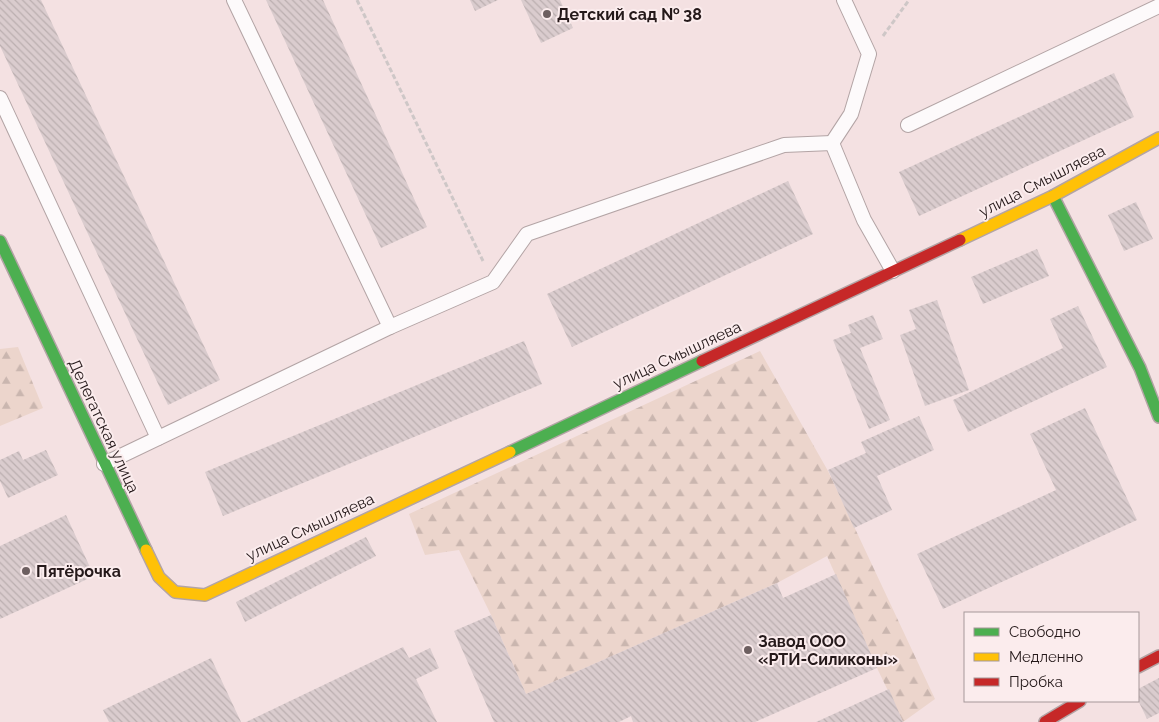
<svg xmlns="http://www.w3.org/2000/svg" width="1159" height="722" font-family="Raleway,sans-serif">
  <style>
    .forest { fill: url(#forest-firs) }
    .building { fill: url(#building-back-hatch) }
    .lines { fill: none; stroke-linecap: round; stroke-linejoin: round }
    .lane-casing { stroke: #b3a4a5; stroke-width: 16 }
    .fast-casing { stroke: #b3a4a5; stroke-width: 14 }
    .slow-casing { stroke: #b3a4a5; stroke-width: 14 }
    .jam-casing { stroke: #b3a4a5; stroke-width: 14 }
    .path { stroke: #cec7c7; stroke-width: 3; stroke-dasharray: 5 2.5; stroke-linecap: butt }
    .lane { stroke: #fdfafb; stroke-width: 14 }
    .fast { stroke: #4caf50; stroke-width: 11 }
    .slow { stroke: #ffc107; stroke-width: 11 }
    .jam { stroke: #c62828; stroke-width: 11 }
    .poi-dot { fill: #6d5f60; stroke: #fbeced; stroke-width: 2 }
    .labels { text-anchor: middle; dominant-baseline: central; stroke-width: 4; stroke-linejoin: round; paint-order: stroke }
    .poi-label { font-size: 16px; font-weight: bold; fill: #25191a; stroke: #fbeced; text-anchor: start }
    .street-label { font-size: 16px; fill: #25191a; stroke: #fbeced }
  </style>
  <defs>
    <pattern id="forest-firs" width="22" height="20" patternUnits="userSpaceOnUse" patternTransform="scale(1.25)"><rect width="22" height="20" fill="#ecd5cc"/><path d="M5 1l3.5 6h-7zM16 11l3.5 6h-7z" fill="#cab6af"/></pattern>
    <pattern id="building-back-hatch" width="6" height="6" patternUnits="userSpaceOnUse" patternTransform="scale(1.25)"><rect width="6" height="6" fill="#daccce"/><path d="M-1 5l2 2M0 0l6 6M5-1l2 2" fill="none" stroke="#bbafb0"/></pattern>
  </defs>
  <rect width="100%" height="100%" fill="#f4e1e2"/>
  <g class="forest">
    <path d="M18,347L43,408L0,426V349Z"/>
    <path d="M760,351L828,471L935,699L903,722L877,668L827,556L777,583L526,694L491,615L459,550L425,555L409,514Z"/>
  </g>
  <g class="building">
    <path d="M0,0H41L220,380L168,405L0,46Z"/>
    <path d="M266,0H323L427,227L381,248Z"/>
    <path d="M470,0H498L475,11Z"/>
    <path d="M521,0H560L573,28L541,43Z"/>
    <path d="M1114,73L1134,117L919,216L899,172Z"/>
    <path d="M788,181L813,234L572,347L547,294Z"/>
    <path d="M1136,202L1153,239L1124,251L1108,215Z"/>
    <path d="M1037,249L1049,276L983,304L971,277Z"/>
    <path d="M937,300L969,390L925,406L900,335L916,329L909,310Z"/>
    <path d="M1078,306L1107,367L968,432L953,400L1063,348L1050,319Z"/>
    <path d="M873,315L883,339L860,348L890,420L869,429L833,340L851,333L848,325Z"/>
    <path d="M524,341L542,384L223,516L205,472Z"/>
    <path d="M1085,408L1137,520L943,609L917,554L1056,490L1030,434Z"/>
    <path d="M919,416L934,450L877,476L892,510L854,528L828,470L866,453L861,442Z"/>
    <path d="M46,450L58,475L8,498L0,481V460L19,451L23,460Z"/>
    <path d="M66,515L94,576L0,619V546Z"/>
    <path d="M366,537L376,556L245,622L236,602Z"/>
    <path d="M836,574L877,668L755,722H633L631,716L619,722H494L454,631L491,615L526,694L777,583L783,598Z"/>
    <path d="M403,647L409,658L430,648L439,668L416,679L437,722H246Z"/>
    <path d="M211,658L241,722H109L103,710Z"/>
    <path d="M1159,678V713L1147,719L1138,700V689Z"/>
    <path d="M889,689L903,722H816Z"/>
  </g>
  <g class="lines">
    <g class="lane-casing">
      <g id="lane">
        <path d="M234,0L390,327"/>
        <path d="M844,0L869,54L851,114L832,143L864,220L893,271"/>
        <path d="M0,98L158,438"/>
        <path d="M908,125L1159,6"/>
        <path d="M104,464L390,327L493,282L527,234L784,145L832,143"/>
      </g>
    </g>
    <g class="fast-casing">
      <g id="fast">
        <path d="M1053,196L1140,368L1159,417"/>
        <path d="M0,241L146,550"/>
        <path d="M510,452L702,361"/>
      </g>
    </g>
    <g class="slow-casing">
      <g id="slow">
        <path d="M960,240L1053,196L1159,138"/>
        <path d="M146,550L159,577L175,592L205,595L510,452"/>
      </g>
    </g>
    <g class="jam-casing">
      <g id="jam">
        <path d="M702,361L960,240"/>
        <path d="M1138,667L1159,656"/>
        <path d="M1045,722L1080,701"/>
      </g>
    </g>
    <g class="path">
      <path d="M357,0L483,261"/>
      <path d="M883,36L909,0"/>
    </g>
    <use href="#lane" class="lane"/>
    <use href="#fast" class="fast"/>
    <use href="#slow" class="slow"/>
    <use href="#jam" class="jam"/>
  </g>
  <g class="poi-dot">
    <circle cx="547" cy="14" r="5"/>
    <circle cx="26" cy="571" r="5"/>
    <circle cx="748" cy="650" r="5"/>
  </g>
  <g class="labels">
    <g class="poi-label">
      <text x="557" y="14">Детский сад № 38</text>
      <text x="36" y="571">Пятёрочка</text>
      <text x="758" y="641">Завод ООО<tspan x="758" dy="18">«РТИ-Силиконы»</tspan></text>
    </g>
    <g class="street-label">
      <text transform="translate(1042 181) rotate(-27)">улица Смышляева</text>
      <text transform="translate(677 355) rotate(-25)">улица Смышляева</text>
      <text transform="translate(104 426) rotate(65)">Делегатская улица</text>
      <text transform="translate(310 527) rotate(-25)">улица Смышляева</text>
    </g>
  </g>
  <rect x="964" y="612" width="175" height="90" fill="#fbeced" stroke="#a59899"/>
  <rect x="974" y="628" width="25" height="8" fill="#4caf50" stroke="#a59899"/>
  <text x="1009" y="637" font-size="15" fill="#25191a">Свободно</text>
  <rect x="974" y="653" width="25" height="8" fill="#ffc107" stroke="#a59899"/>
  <text x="1009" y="662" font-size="15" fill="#25191a">Медленно</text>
  <rect x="974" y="678" width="25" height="8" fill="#c62828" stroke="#a59899"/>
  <text x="1009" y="687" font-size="15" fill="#25191a">Пробка</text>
</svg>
